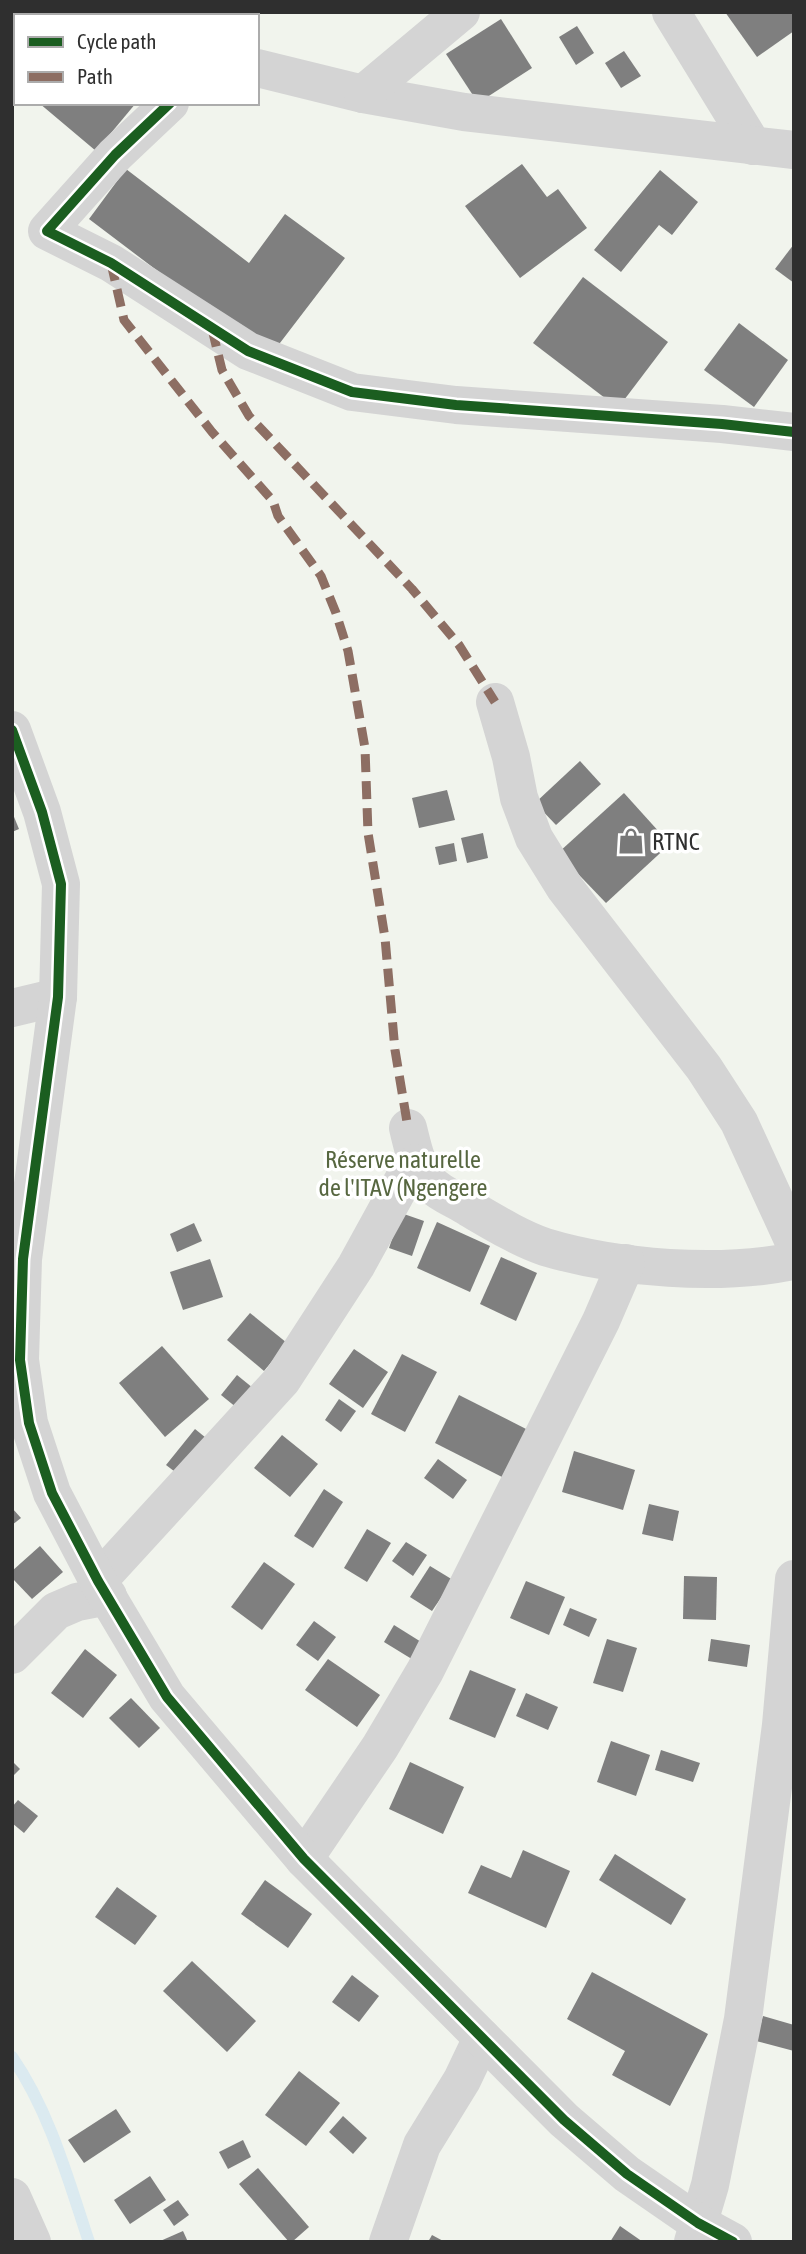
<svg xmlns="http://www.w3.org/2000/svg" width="806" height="2254" font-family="'Asap Condensed',sans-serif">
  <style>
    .green { fill: #f1f4ed; fill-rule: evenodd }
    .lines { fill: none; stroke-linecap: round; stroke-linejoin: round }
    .stream { stroke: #dbeaf0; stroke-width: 12 }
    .building { fill: #7f7f7f }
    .minor { stroke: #d4d4d4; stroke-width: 38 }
    .tertiary { stroke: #d4d4d4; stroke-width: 38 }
    .quiet { stroke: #8d6e63; stroke-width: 9; stroke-dasharray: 18 9; stroke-linecap: butt }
    .cycleway-casing { stroke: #fff; stroke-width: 15 }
    .cycleway { stroke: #1b5e20; stroke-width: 10 }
    .labels { text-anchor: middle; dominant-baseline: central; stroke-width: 7; stroke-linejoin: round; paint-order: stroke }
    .poi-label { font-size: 24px; fill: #2f2f2f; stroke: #fff; text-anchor: start }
    .park-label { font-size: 24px; fill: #576740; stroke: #fff }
  </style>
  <rect width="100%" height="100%" fill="#fff"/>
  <path class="green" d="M12,12H794V2242H12ZM16,16H257V103H16Z"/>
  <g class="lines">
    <path class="stream" d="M12,2057C50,2112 68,2179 89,2242"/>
  </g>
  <g class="building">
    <path d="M725,12H794V31L757,57Z"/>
    <path d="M501,19L532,68L478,103L446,54Z"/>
    <path d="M577,26L594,53L576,65L559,37Z"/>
    <path d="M624,51L641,76L621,88L605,63Z"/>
    <path d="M39,103H136L96,151Z"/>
    <path d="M522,164L547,197L558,189L587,228L520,278L465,206Z"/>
    <path d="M126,169L249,263L285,214L345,258L270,356L89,219Z"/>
    <path d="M660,170L698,202L672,235L659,225L621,272L594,250Z"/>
    <path d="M794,244V283L775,269Z"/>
    <path d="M583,277L668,342L618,408L533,343Z"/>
    <path d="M739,323L788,360L754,407L704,370Z"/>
    <path d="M580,761L601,784L556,825L535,803Z"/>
    <path d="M447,790L455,820L419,828L412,798Z"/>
    <path d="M624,793L670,844L606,903L558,853Z"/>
    <path d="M12,812L19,829L12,832Z"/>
    <path d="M483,833L488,858L467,863L461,838Z"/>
    <path d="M454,843L457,861L439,865L435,847Z"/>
    <path d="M401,1213L424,1221L412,1256L389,1248Z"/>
    <path d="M437,1222L490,1246L470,1292L417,1268Z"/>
    <path d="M194,1223L202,1241L177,1252L170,1234Z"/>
    <path d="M501,1257L537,1273L516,1321L480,1304Z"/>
    <path d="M210,1259L223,1297L183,1310L170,1272Z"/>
    <path d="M250,1313L287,1343L264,1371L227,1340Z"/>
    <path d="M162,1346L209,1399L165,1437L119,1383Z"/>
    <path d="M354,1349L388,1372L363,1408L329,1384Z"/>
    <path d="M402,1354L437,1372L405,1432L371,1414Z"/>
    <path d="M237,1375L258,1392L242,1412L221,1395Z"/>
    <path d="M459,1395L530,1431L506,1479L435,1443Z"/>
    <path d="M339,1399L356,1411L341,1432L325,1420Z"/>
    <path d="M195,1429L211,1442L183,1478L166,1465Z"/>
    <path d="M282,1435L318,1464L290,1497L254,1468Z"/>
    <path d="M574,1451L635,1470L623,1510L562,1492Z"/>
    <path d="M438,1459L467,1480L453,1499L424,1478Z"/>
    <path d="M324,1489L343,1502L313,1548L294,1536Z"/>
    <path d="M649,1504L679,1511L673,1541L642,1534Z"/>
    <path d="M12,1508L21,1518L12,1525Z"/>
    <path d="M367,1529L391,1543L367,1582L344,1568Z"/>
    <path d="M406,1542L427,1555L413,1576L392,1561Z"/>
    <path d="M40,1546L63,1572L32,1599L12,1578V1571Z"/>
    <path d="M264,1562L295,1584L262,1630L231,1607Z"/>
    <path d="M430,1566L453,1580L432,1611L410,1597Z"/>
    <path d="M684,1576L717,1577L716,1620L683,1619Z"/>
    <path d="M526,1581L565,1597L549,1635L510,1618Z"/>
    <path d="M570,1608L597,1619L589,1637L563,1625Z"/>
    <path d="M314,1621L336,1637L318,1661L296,1645Z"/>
    <path d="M394,1625L426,1645L415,1661L384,1642Z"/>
    <path d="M607,1639L637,1648L623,1692L593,1683Z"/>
    <path d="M711,1639L750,1645L747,1667L708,1661Z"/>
    <path d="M85,1649L117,1675L83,1718L51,1693Z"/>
    <path d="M328,1659L380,1695L357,1727L305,1690Z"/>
    <path d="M470,1670L516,1689L495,1738L449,1719Z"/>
    <path d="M526,1693L558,1707L548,1730L516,1716Z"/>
    <path d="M131,1698L160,1728L139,1748L109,1718Z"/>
    <path d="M611,1741L650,1755L636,1796L597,1782Z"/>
    <path d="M661,1750L700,1763L693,1782L655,1770Z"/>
    <path d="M12,1761L20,1769L12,1777Z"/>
    <path d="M410,1762L464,1787L443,1834L389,1809Z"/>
    <path d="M18,1800L38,1816L24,1833L12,1823V1807Z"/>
    <path d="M523,1850L570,1871L546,1928L468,1893L481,1865L511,1878Z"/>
    <path d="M615,1854L686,1899L671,1925L599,1880Z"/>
    <path d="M265,1880L312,1914L288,1948L241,1914Z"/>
    <path d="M117,1887L157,1916L135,1945L95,1917Z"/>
    <path d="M192,1961L256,2021L227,2052L163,1991Z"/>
    <path d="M592,1972L708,2034L670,2106L612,2075L625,2051L567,2019Z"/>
    <path d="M352,1975L379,1996L359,2022L332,2002Z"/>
    <path d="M763,2016L794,2025V2051L756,2041Z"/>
    <path d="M299,2071L340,2103L306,2146L265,2115Z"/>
    <path d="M116,2109L131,2132L84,2163L68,2140Z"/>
    <path d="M343,2116L367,2138L353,2154L329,2132Z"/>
    <path d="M243,2140L251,2157L228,2169L219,2152Z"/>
    <path d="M258,2168L309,2227L292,2242H289L239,2184Z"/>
    <path d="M150,2176L166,2200L130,2224L114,2200Z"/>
    <path d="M178,2200L189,2215L174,2226L163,2210Z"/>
    <path d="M620,2226L643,2242H610Z"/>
    <path d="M183,2231L188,2242H158Z"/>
    <path d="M432,2235L445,2242H428Z"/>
  </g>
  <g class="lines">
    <g class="minor">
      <path d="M81,12L88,16"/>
      <path d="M671,12L753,146"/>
      <path d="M257,68L363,94L464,112L794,150"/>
      <path d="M363,94L461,12"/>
      <path d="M170,103L115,155L47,231L111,263L248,351L352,392L456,405L722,424L794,432"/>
      <path d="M495,702L511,757L519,798L534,838L565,888L704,1068L739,1122L794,1242"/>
      <path d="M12,1008L58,997"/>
      <path d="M408,1128C413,1148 416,1165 429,1182C438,1193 457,1200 469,1208C493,1222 519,1238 545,1247C618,1269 720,1276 794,1261"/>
      <path d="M98,1581L282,1380L356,1266L406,1175L416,1163"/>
      <path d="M12,1655L56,1611L77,1602L108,1596"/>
      <path d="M304,1859L380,1747L425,1671L601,1321L626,1263"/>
      <path d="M12,2197L32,2242"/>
      <path d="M388,2242L422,2145L462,2080L482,2038"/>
      <path d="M693,2242L710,2185L743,2019L781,1725L794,1579"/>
    </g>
    <path class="tertiary" d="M12,730L42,812L61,884L58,997L23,1259L20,1360L29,1423L52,1493L98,1581L167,1697L304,1859L564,2120L627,2174L698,2223L733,2242"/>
    <g class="quiet">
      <path d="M111,263L124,320L212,432L273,501L278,516L321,576L336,613L348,651L365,748L368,833L385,938L395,1050L408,1128"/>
      <path d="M212,329L222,370L249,416L412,589L459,645L495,702"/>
    </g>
    <g class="cycleway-casing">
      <g id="cycleway">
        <path d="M170,103L115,155L47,231L111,263L248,351L352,392L456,405L722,424L794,432"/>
        <path d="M12,730L42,812L61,884L58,997L23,1259L20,1360L29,1423L52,1493L98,1581L167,1697L304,1859L564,2120L627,2174L698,2223L733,2242"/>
      </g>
    </g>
    <use href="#cycleway" class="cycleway"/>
  </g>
  <defs>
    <g id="shop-bare" transform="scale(2.1)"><path d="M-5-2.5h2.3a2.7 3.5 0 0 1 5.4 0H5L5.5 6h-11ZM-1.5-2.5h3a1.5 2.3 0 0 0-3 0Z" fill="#787878" stroke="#fff" stroke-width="2.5" paint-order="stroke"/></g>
  </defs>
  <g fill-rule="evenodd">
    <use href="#shop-bare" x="631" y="841"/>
  </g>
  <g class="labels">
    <g class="poi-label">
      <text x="652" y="841">RTNC</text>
    </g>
    <g class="park-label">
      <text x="403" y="1159">Réserve naturelle<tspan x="403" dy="28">de l'ITAV (Ngengere</tspan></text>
    </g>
  </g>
  <rect width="806" height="2254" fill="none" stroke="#2f2f2f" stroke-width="28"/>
  <rect x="14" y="14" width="245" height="91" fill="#ffffff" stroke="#acacac" stroke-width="2"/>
  <rect x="28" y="37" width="35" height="10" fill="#1b5e20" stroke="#acacac" stroke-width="2"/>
  <text x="77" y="49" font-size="21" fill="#2f2f2f">Cycle path</text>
  <rect x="28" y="72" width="35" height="10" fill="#8d6e63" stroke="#acacac" stroke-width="2"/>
  <text x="77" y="84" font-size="21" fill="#2f2f2f">Path</text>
</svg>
